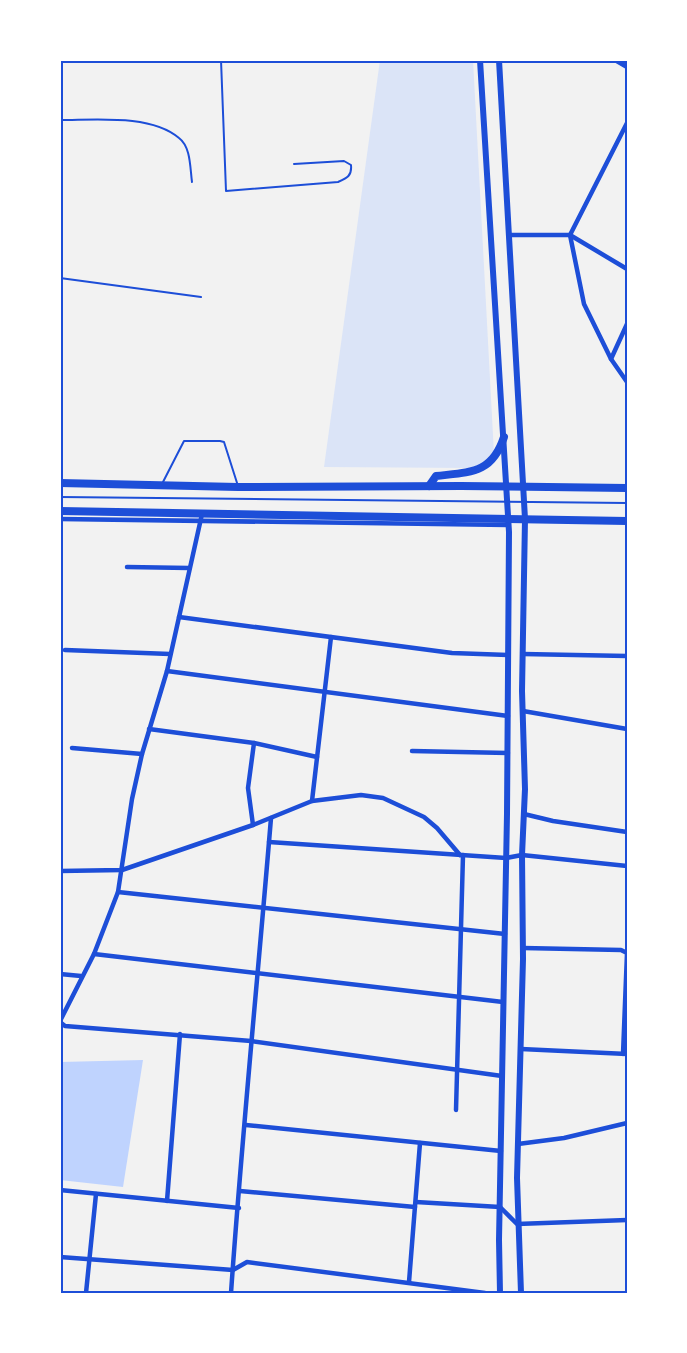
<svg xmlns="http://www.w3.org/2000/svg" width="687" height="1353" font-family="'Golos Text',sans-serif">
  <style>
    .green { fill: #dbe4f7 }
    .water { fill: #bfd3fe }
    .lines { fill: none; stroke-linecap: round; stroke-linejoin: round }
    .service { stroke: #1d4ed8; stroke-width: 2 }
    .minor { stroke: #1d4ed8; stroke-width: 4.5 }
    .tertiary { stroke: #1d4ed8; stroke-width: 6 }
    .primary { stroke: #1d4ed8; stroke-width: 8 }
    .neatline { fill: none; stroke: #1d4ed8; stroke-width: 2 }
  </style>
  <rect width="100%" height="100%" fill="#f2f2f2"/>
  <path class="green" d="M380,60H473L494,454L489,461L470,468L324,467Z"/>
  <path class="water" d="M143,1060L123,1187L60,1180V1062Z"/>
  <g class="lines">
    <g class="service">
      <path d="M221,60L226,191L338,182C347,178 352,176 351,165L344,161L294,164"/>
      <path d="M60,120C95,120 151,114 179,138C191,147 190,168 192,182"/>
      <path d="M60,278L201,297"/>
      <path d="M163,482L184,441H220L224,442L238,486"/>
      <path d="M60,497L627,503"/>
    </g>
    <g class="minor">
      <path d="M615,60L627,67"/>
      <path d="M627,123L570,235L584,304L611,359L627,382"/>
      <path d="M509,235H570L627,269"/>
      <path d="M611,359L627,324"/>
      <path d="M60,519L508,525"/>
      <path d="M127,567L189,568"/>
      <path d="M179,617L452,653L508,655"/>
      <path d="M65,650L170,654"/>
      <path d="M523,654L627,656"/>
      <path d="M167,671L508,716"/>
      <path d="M523,711L627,729"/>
      <path d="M149,729L254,743L317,757"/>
      <path d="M72,748L142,754"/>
      <path d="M412,751L508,753"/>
      <path d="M312,801L331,637"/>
      <path d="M524,814L553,821L627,832"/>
      <path d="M253,825L248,788L254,743"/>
      <path d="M269,842L506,858L522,855L627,866"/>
      <path d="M60,871L122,870L253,825L312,801L361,795L383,798L424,817L437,828L460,855"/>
      <path d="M118,892L505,934"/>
      <path d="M523,948L621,950L627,953L623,1054"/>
      <path d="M94,954L503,1002"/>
      <path d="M60,974L81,976"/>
      <path d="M60,1021L94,954L118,892L132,799L142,754L167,671L202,514"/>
      <path d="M60,1022L65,1026L251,1041L502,1076"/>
      <path d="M521,1049L627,1054"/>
      <path d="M456,1110L463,855"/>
      <path d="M246,1125L501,1151"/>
      <path d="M518,1144L564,1138L627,1123"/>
      <path d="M60,1190L239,1208"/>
      <path d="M240,1191L415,1207"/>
      <path d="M167,1201L180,1034"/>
      <path d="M416,1202L500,1207L517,1224L627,1220"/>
      <path d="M60,1257L233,1270L247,1262L485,1293"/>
      <path d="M409,1282L420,1143"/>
      <path d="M86,1293L96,1194"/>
      <path d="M231,1293C242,1135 258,976 271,818"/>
    </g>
    <g class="tertiary">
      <path d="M480,60L509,532L507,814L499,1240L500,1293"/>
      <path d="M499,60L525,519L522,691L525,789L522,855L523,959L517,1178L521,1293"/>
    </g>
    <g class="primary">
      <path d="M60,483L238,487L461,486L627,488"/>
      <path d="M429,486L436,476C470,472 492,474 504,437"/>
      <path d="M60,511L627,521"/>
    </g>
  </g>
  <rect width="687" height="1353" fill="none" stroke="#ffffff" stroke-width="123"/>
  <rect x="62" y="62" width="564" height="1230" class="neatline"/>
</svg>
